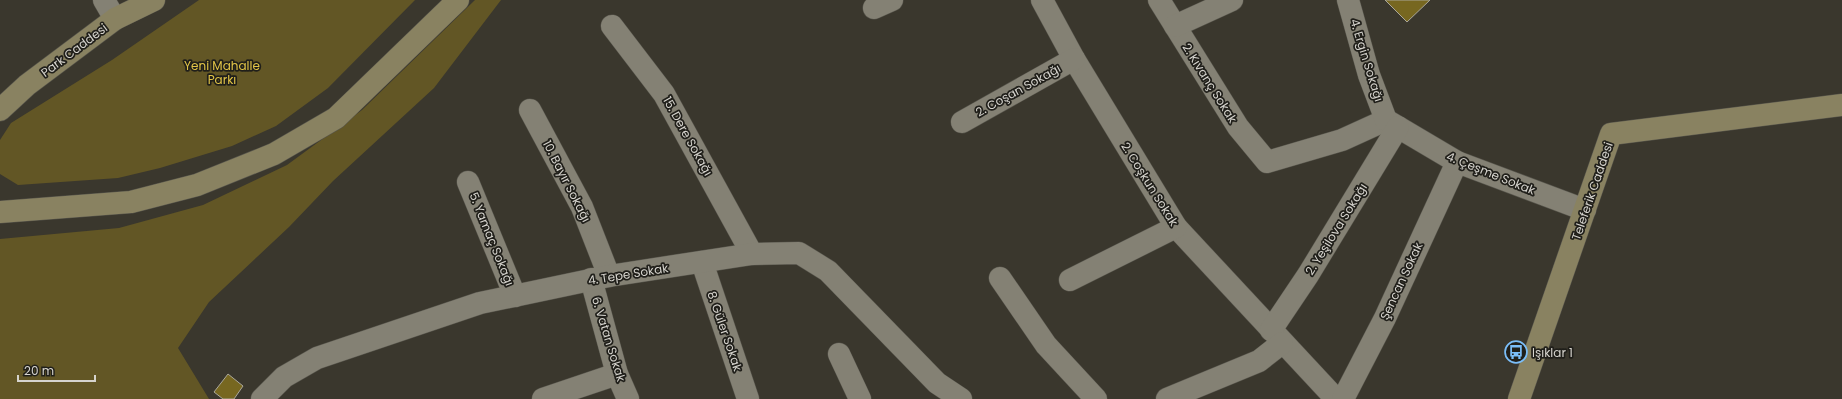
<svg xmlns="http://www.w3.org/2000/svg" width="1842" height="399" font-family="Poppins,sans-serif">
  <style>
    .green { fill: #625625 }
    .building { fill: #776720; stroke: #aaa79a }
    .lines { fill: none; stroke-linecap: round; stroke-linejoin: round }
    .minor-casing { stroke: #57554c; stroke-width: 23 }
    .secondary-casing { stroke: #57554c; stroke-width: 23 }
    .minor { stroke: #848174; stroke-width: 22 }
    .secondary { stroke: #898261; stroke-width: 22 }
    .labels { text-anchor: middle; dominant-baseline: central; stroke-width: 3.5; stroke-linejoin: round; paint-order: stroke }
    .street-label { font-size: 12px; fill: #d6d4ce; stroke: #201f1a }
    .park-label { font-size: 12px; fill: #e1c447; stroke: #201f1a }
    .poi-label { font-size: 12px; fill: #d6d4ce; stroke: #201f1a; text-anchor: start }
  </style>
  <rect width="100%" height="100%" fill="#3a372d"/>
  <g class="green">
    <path d="M199,0H415L328,88L276,126L232,146L160,168L118,178L18,185L0,174V140L11,123L112,60Z"/>
    <path d="M475,0H501L434,88L333,181L289,227L209,302L178,348L209,399H0V239L119,228L203,205L287,165L362,110Z"/>
  </g>
  <g class="building">
    <path d="M1385,0H1430L1407,22Z"/>
    <path d="M228,374L243,386L234,399H223L214,392Z"/>
  </g>
  <g class="lines">
    <g class="minor-casing">
      <g id="minor">
        <path d="M104,0L115,19"/>
        <path d="M1042,0L1074,59L1176,227L1336,399"/>
        <path d="M1159,0L1238,127L1267,162L1342,140L1386,120L1457,162L1585,210"/>
        <path d="M1348,0L1369,75L1386,120"/>
        <path d="M874,8L892,0"/>
        <path d="M612,26L664,94L752,254"/>
        <path d="M1175,26L1232,0"/>
        <path d="M530,110L582,207L609,276"/>
        <path d="M962,122L1074,59"/>
        <path d="M468,182L515,296"/>
        <path d="M702,262L748,399"/>
        <path d="M1000,278L1046,345L1096,399"/>
        <path d="M591,279L617,374L628,399"/>
        <path d="M1070,280L1176,227"/>
        <path d="M1271,330L1308,275L1398,127"/>
        <path d="M839,354L860,399"/>
        <path d="M262,399L284,377L317,358L480,303L609,276L752,254L799,253L828,271L937,383L961,399"/>
        <path d="M543,399L617,374"/>
        <path d="M1167,399L1259,361L1282,343"/>
        <path d="M1343,399L1385,318L1457,162"/>
      </g>
    </g>
    <g class="secondary-casing">
      <g id="secondary">
        <path d="M0,110L27,85L115,19L154,0"/>
        <path d="M0,212L131,202L197,185L274,154L336,118L458,0"/>
        <path d="M1519,399L1611,134L1842,105"/>
      </g>
    </g>
    <use href="#minor" class="minor"/>
    <use href="#secondary" class="secondary"/>
  </g>
  <defs>
    <g id="bus-ring" transform="scale(1.15)"><circle r="9.5" fill="#201f1a" stroke="#7bbef8" stroke-width="1.5"/><path d="M-5-6H5V4H4V6H2V4H-2V6H-4V4H-5ZM-3.5-4V0h7V-4ZM-3.5 1.2v1.5H-2V1.2ZM2 1.2v1.5H3.5V1.2Z" fill="#7bbef8"/></g>
  </defs>
  <g fill-rule="evenodd">
    <use href="#bus-ring" x="1516" y="352"/>
  </g>
  <g class="labels">
    <g class="street-label">
      <text transform="translate(74 50) rotate(-37)">Park Caddesi</text>
      <text transform="translate(1367 60) rotate(73)">4. Ergin Sokağı</text>
      <text transform="translate(1210 83) rotate(58)">2. Kıvanç Sokak</text>
      <text transform="translate(1018 90) rotate(-29)">2. Coşan Sokağı</text>
      <text transform="translate(688 136) rotate(61)">15. Dere Sokağı</text>
      <text transform="translate(1491 173) rotate(22)">4. Çeşme Sokak</text>
      <text transform="translate(567 181) rotate(63)">10. Bayır Sokağı</text>
      <text transform="translate(1150 184) rotate(58)">2. Coşkun Sokak</text>
      <text transform="translate(1592 191) rotate(-71)">Teleferik Caddesi</text>
      <text transform="translate(1336 229) rotate(-58)">2. Yeşilova Sokağı</text>
      <text transform="translate(492 239) rotate(68)">5. Yamaç Sokağı</text>
      <text transform="translate(628 274) rotate(-9)">4. Tepe Sokak</text>
      <text transform="translate(1401 281) rotate(-65)">Şencan Sokak</text>
      <text transform="translate(725 331) rotate(71)">8. Güler Sokak</text>
      <text transform="translate(609 339) rotate(73)">6. Vatan Sokak</text>
    </g>
    <g class="park-label">
      <text x="222" y="65">Yeni Mahalle<tspan x="222" dy="14">Parkı</tspan></text>
    </g>
    <g class="poi-label">
      <text x="1532" y="352">Işıklar 1</text>
    </g>
  </g>
  <path d="M18 375v6h77v-6" fill="none" stroke="#d6d4ce" stroke-width="2"/>
  <text x="24" y="375" font-size="12" fill="#d6d4ce" stroke="#201f1a" stroke-width="3" paint-order="stroke">20 m</text>
</svg>
